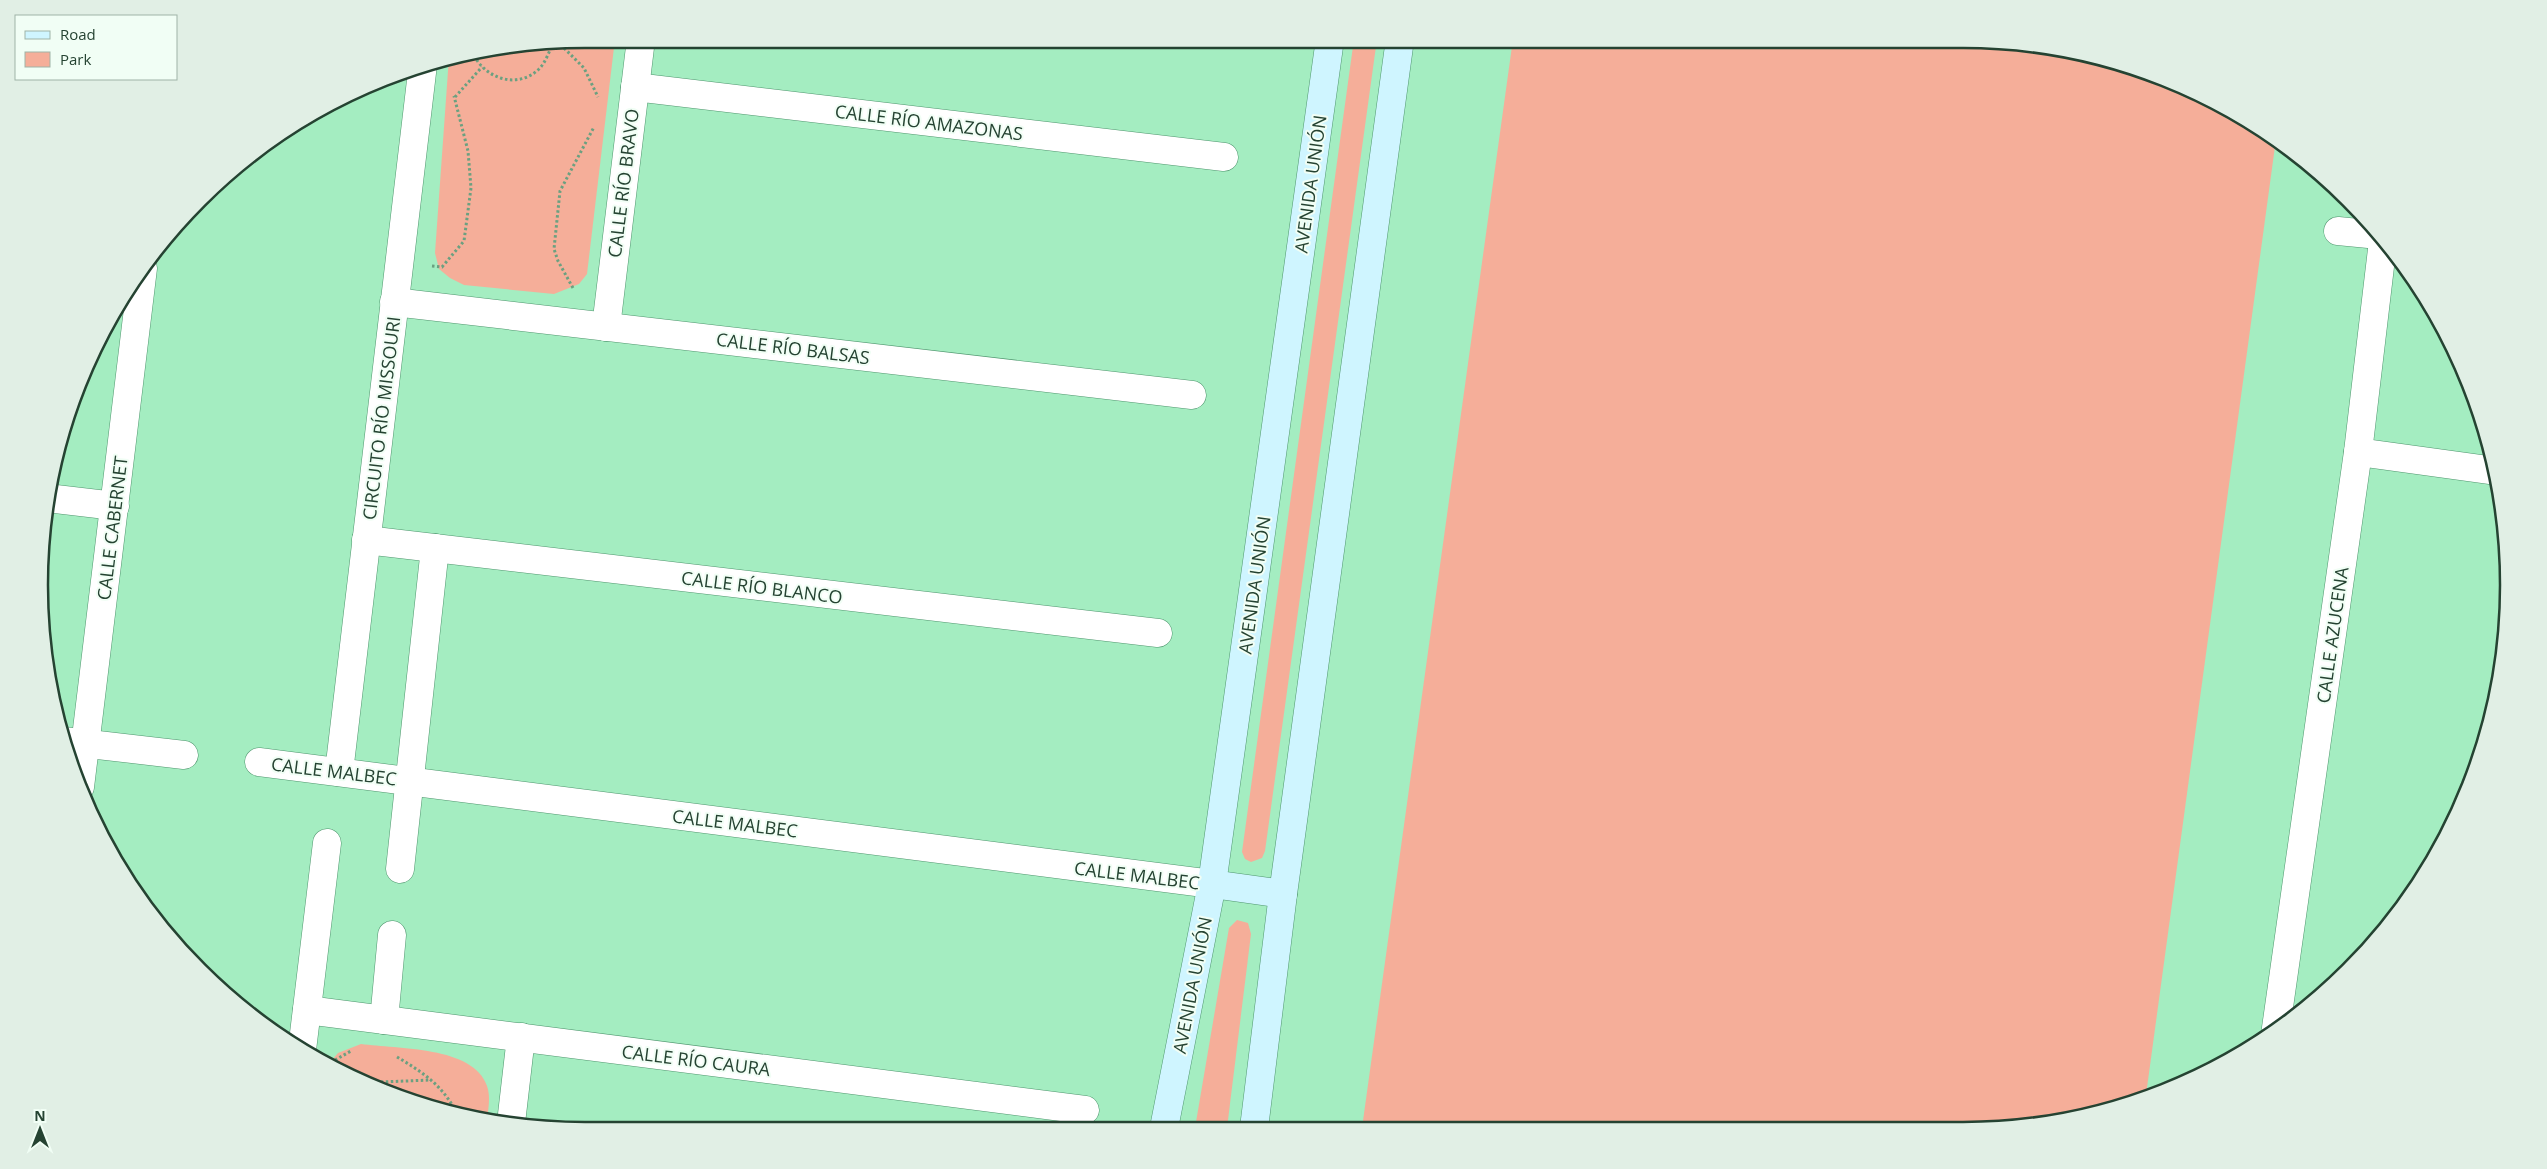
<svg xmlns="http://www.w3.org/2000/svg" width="2547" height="1169" font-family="'Open Sans',sans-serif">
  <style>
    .green { fill: #f5ae99 }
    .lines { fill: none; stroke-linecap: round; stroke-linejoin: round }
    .street-casing { stroke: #4f966e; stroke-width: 29 }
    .secondary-casing { stroke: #4f966e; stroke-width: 29 }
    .path { stroke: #6ba080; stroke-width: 3; stroke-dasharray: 2.5 2.5; stroke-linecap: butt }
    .street { stroke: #fff; stroke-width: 28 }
    .secondary { stroke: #cff5ff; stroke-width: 28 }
    .labels { text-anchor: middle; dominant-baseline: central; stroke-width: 4; stroke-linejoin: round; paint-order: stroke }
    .street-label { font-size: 18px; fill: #254332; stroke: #f1fef5 }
    .rim { fill: none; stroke: #254332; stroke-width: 2.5 }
  </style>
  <rect width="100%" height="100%" fill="#a4edc1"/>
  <g class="green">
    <path d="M584,39H615L587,274L579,284L554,294L464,285L450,278L439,269L435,253L449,57L478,49Z"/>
    <path d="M1354,39H1377L1265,851L1262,858L1251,862L1245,859L1242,852Z"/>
    <path d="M1513,39H1963L2069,49L2171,80L2265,131L2276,139L2146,1095L2034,1126L1362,1128Z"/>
    <path d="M1237,920L1248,923L1251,934L1227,1128H1195L1229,928Z"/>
    <path d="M361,1044C397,1049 474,1046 487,1086C491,1097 488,1110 487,1121L376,1089L328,1065L338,1053Z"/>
  </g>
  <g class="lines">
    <g class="street-casing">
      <g id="street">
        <path d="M635,87L1224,157"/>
        <path d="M2338,231L2379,235"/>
        <path d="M394,302L1192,395"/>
        <path d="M606,327L641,39"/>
        <path d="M2358,452L2496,471"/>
        <path d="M47,498L115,506"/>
        <path d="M366,540L1158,633"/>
        <path d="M63,741L184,755"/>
        <path d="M259,762L1212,884"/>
        <path d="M339,772L423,64"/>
        <path d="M80,787L143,268"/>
        <path d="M400,869L435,548"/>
        <path d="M307,1010L1085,1110"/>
        <path d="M384,1020L392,935"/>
        <path d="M2276,1028L2358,452L2383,241"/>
        <path d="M302,1050L327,843"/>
        <path d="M511,1123L521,1037"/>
      </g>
    </g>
    <g class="secondary-casing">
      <g id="secondary">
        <path d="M1212,884L1283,894"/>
        <path d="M1164,1128L1212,884L1330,39"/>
        <path d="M1254,1128L1283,894L1400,39"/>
      </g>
    </g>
    <g class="path">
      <path d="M557,41L584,68L598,97"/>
      <path d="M472,51C482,77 516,91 539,69C546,62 549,51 554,42"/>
      <path d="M455,97L482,67"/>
      <path d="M432,266L442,267L464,241L471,188L468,151L454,96"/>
      <path d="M573,288L558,261L554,249L560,191L594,127"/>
      <path d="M397,1057C421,1071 445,1087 456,1113"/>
      <path d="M335,1060L351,1051"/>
      <path d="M373,1088L380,1082L431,1080"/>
    </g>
    <use href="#street" class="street"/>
    <use href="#secondary" class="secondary"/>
  </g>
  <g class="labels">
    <g class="street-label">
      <text transform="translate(929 122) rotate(7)">CALLE RÍO AMAZONAS</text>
      <text transform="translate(623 183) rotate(-83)">CALLE RÍO BRAVO</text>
      <text transform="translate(1310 184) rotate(-82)">AVENIDA UNIÓN</text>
      <text transform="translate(793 348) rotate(7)">CALLE RÍO BALSAS</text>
      <text transform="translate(381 418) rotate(-83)">CIRCUITO RÍO MISSOURI</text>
      <text transform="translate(112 528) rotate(-83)">CALLE CABERNET</text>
      <text transform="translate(1254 585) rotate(-82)">AVENIDA UNIÓN</text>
      <text transform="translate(762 587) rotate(7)">CALLE RÍO BLANCO</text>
      <text transform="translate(2332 635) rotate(-82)">CALLE AZUCENA</text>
      <text transform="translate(334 771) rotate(7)">CALLE MALBEC</text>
      <text transform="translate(735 823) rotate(7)">CALLE MALBEC</text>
      <text transform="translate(1137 875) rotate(7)">CALLE MALBEC</text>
      <text transform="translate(1192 985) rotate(-79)">AVENIDA UNIÓN</text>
      <text transform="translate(696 1060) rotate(7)">CALLE RÍO CAURA</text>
    </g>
  </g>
  <path d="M0 0H2547V1169H0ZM585 48H1963A537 537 0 0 1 2500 585V585A537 537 0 0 1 1963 1122H585A537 537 0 0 1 48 585V585A537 537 0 0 1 585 48Z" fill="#e1efe5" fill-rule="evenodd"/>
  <path class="rim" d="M585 48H1963A537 537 0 0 1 2500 585V585A537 537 0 0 1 1963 1122H585A537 537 0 0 1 48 585V585A537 537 0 0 1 585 48Z"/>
  <rect x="15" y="15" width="162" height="65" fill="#f1fef5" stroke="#9fb3a7"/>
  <rect x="25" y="31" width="25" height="8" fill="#cff5ff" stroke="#9fb3a7"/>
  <text x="60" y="40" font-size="15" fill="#254332">Road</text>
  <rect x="25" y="52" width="25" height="15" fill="#f5ae99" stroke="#9fb3a7"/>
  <text x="60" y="65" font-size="15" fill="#254332">Park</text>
  <g transform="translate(40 1129)" stroke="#f1fef5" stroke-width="4" paint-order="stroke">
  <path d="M0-4L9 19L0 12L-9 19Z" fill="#254332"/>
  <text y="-8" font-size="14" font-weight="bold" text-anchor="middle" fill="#254332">N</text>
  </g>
</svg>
